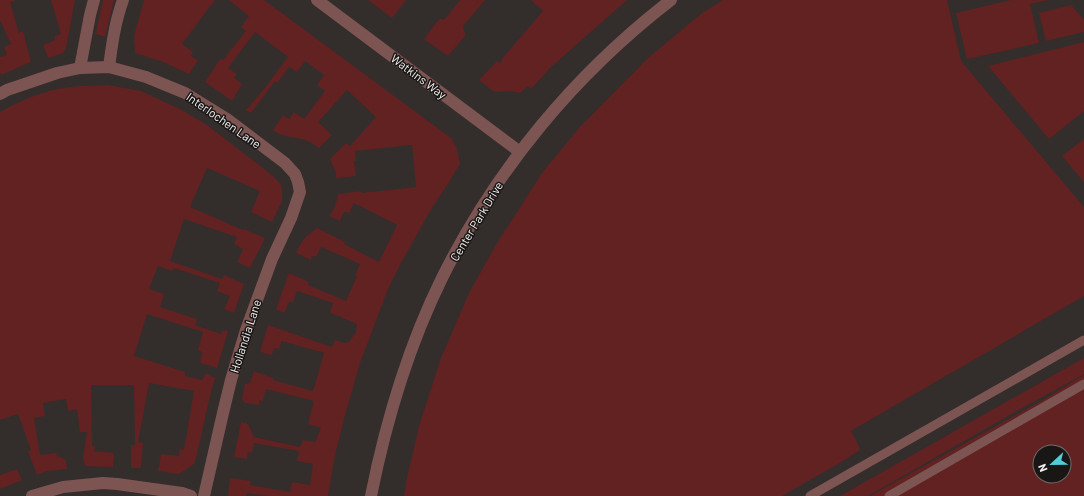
<svg xmlns="http://www.w3.org/2000/svg" width="1084" height="496" font-family="Barlow,sans-serif">
  <style>
    .green { fill: #622221; fill-rule: evenodd }
    .lines { fill: none; stroke-linecap: round; stroke-linejoin: round }
    .service { stroke: #7c5552; stroke-width: 9 }
    .minor { stroke: #7c5552; stroke-width: 12 }
    .tertiary { stroke: #7c5552; stroke-width: 12 }
    .labels { text-anchor: middle; dominant-baseline: central; stroke-width: 3; stroke-linejoin: round; paint-order: stroke }
    .street-label { font-size: 12px; fill: #f6f2f1; stroke: #191616 }
  </style>
  <rect width="100%" height="100%" fill="#332d2c"/>
  <g class="green">
    <path d="M0,0H16L10,2L19,33L23,31L31,62L1,75L0,72V57L7,55L4,47L11,44L0,20Z"/>
    <path d="M51,0H75L66,48L63,53L48,58L43,45L55,40L54,36L61,34Z"/>
    <path d="M103,0H114L105,37L96,34L99,17Z"/>
    <path d="M144,0H215L182,44L193,52L191,56L198,60L189,74L163,62L135,53L134,36Z"/>
    <path d="M229,0H264L451,138L457,148L460,164L449,182L430,211L400,265L388,289L360,363L345,415L335,455L328,496H269L247,493L246,496H228L230,478L251,481L250,485L290,492L292,482L310,485L313,464L297,461L299,451L254,443L252,453L248,452L247,459L234,457L241,422L248,424L254,437L300,447L303,440L315,442L321,428L308,424L314,401L266,389L263,401L259,400V405L245,403L242,399L245,384L250,383L254,371L273,378V380L313,391L324,353L282,341L279,349L274,348L272,355L260,352L268,325L332,347L335,340L345,343L349,342L356,332L357,325L353,322L342,318V317L330,313L333,303L297,291L293,302H289L284,313L276,309L289,273L309,282L308,285L346,301L357,276L355,275L360,264L321,247L316,257L312,256L311,260L296,253C303,239 304,238 317,228L345,242L344,244L379,262L397,225L354,203L349,213L344,212L340,221L329,216C334,210 337,201 338,194L361,191L362,193L416,187L412,145L355,151L356,161H354L356,176L336,178V173L330,159L346,143L350,146L376,117L347,90L318,122L332,135L319,148C313,144 308,140 301,139C291,136 281,137 273,130L283,115L289,119L294,112L304,119L325,91L317,85L324,75L305,61L297,72L289,67L277,83L275,81L251,113L246,110L264,89L288,57L255,32L228,68L237,74L234,78L242,84L232,101L205,82L220,59L223,60L246,31L241,27L249,16Z"/>
    <path d="M368,0H406L392,18Z"/>
    <path d="M460,0H485L463,26L465,34V36L448,56L424,39L439,19H442L444,20Z"/>
    <path d="M531,0H627L551,67L531,89L528,86L520,93L508,91L498,92L493,91L479,80L497,61L500,63L502,61L501,60L543,11Z"/>
    <path d="M723,0H947L961,61L1084,207V296L849,432H850L851,431L859,446L860,450L843,461L782,496H404L407,478L419,426L441,358L469,293L497,243L542,173L579,128L648,58L702,13Z"/>
    <path d="M1011,0H1048L1030,4L1039,43L967,59L956,13Z"/>
    <path d="M1071,5L1084,20V32L1046,41L1039,13Z"/>
    <path d="M1084,42V111L1049,139L988,66Z"/>
    <path d="M108,85L141,91L180,109L207,125L263,168L277,180L281,185L282,189V201L272,222L251,212L260,191L207,168L190,207L243,230L244,229L265,238L250,268L237,262L243,249L234,244L237,237L184,219L170,261L222,279L224,275L244,284L234,313L224,309L230,296L217,291L220,283L174,268L172,271L158,266L149,289L164,294L160,307L197,319L195,325L221,334L222,331L226,330L228,331L217,368L200,363L202,352L198,350L203,332L147,314L134,356L185,372V376L202,380L206,373L215,378L209,400L197,455L194,464L179,474L158,471L161,454L179,456L180,449L184,450L194,391L149,383L138,442L143,443L141,468H131V445H135L134,385H91L92,446H95L94,451L114,453L113,467L85,466L83,457L87,432H80L77,409L68,411L66,399L43,403L45,416L34,418L40,455L56,453L57,456L61,457L66,461L67,469L47,471L37,475L28,451L31,450L18,414L0,420V112C22,100 46,89 71,87C83,85 96,86 108,85Z"/>
    <path d="M1084,139V182L1062,156Z"/>
    <path d="M1084,358V374L1081,376L1022,408L868,496H840Z"/>
    <path d="M1084,375V496H870L1043,400ZM1040,452H1064V476H1040Z"/>
    <path d="M17,469L22,480L0,489V475Z"/>
  </g>
  <g class="lines">
    <g class="service">
      <path d="M810,496L1084,340"/>
      <path d="M889,496L1084,384"/>
    </g>
    <g class="minor">
      <path d="M317,0L520,152"/>
      <path d="M109,67C112,44 115,22 123,0"/>
      <path d="M80,68L90,15L94,0"/>
      <path d="M0,94L7,90L57,73L80,68L109,67L146,77L185,93L227,119L285,163L295,174L298,182L300,192L291,218L272,259L246,330L231,380L223,413L204,496"/>
      <path d="M32,496L63,487L103,483L117,484L146,488L182,493L191,496"/>
    </g>
    <path class="tertiary" d="M371,496C386,421 408,347 442,278C496,169 575,74 671,0"/>
  </g>
  <g class="labels">
    <g class="street-label">
      <text transform="translate(419 76) rotate(37)">Watkins Way</text>
      <text transform="translate(224 120) rotate(35)">Interlochen Lane</text>
      <text transform="translate(476 221) rotate(-59)">Center Park Drive</text>
      <text transform="translate(245 336) rotate(-72)">Hollandia Lane</text>
    </g>
  </g>
  <g transform="translate(1052 464) rotate(248)"><circle r="19" fill="#191616" stroke="#716e6e"/>
  <path d="M0-3L7 15L0 10L-7 15Z" fill="#52ccd6"/>
  <text y="-6" font-size="11" font-weight="bold" text-anchor="middle" fill="#f6f2f1">N</text>
  </g>
</svg>
